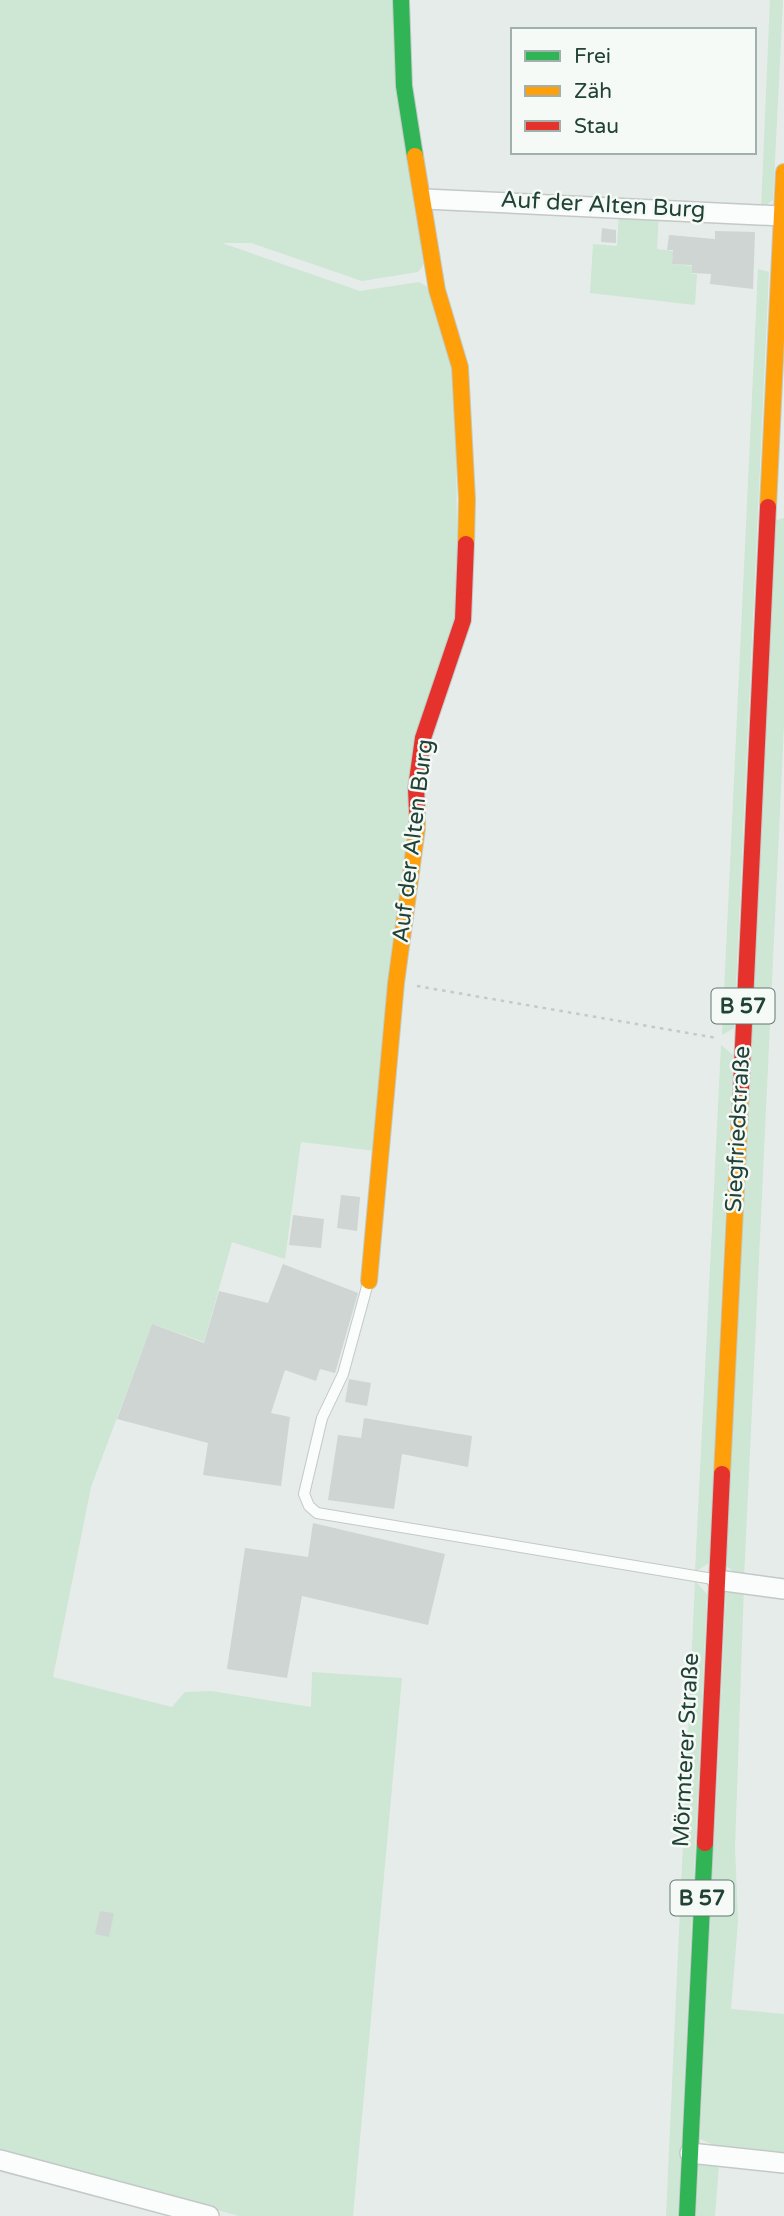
<svg xmlns="http://www.w3.org/2000/svg" width="784" height="2216" font-family="'Varela Round',sans-serif">
  <style>
    .green { fill: #cee6d4 }
    .building { fill: #ced5d2 }
    .lines { fill: none; stroke-linecap: round; stroke-linejoin: round }
    .lane-casing { stroke: #c3c9c6; stroke-width: 12 }
    .street-casing { stroke: #c3c9c6; stroke-width: 22 }
    .fast-casing { stroke: #c1cac6; stroke-width: 18 }
    .slow-casing { stroke: #c1cac6; stroke-width: 18 }
    .jam-casing { stroke: #c1cac6; stroke-width: 18 }
    .path { stroke: #c1cbc7; stroke-width: 2.5; stroke-dasharray: 3.5 5; stroke-linecap: butt }
    .lane { stroke: #fbfcfc; stroke-width: 10 }
    .street { stroke: #fbfcfc; stroke-width: 19 }
    .fast { stroke: #30b455; stroke-width: 16 }
    .slow { stroke: #ff9f0a; stroke-width: 16 }
    .jam { stroke: #e5322d; stroke-width: 16 }
    .labels { text-anchor: middle; dominant-baseline: central; stroke-width: 5; stroke-linejoin: round; paint-order: stroke }
    .shield { fill: #f5faf7; stroke: #617971; stroke-width: 2 }
    .shield-label { font-size: 21px; font-weight: bold; fill: #214237 }
    .street-label { font-size: 23px; fill: #214237; stroke: #f5faf7 }
  </style>
  <rect width="100%" height="100%" fill="#e6ece9"/>
  <g class="green">
    <path d="M0,0H397L428,258L418,272L362,281L251,243H222L360,291L419,282L433,290L455,367L458,618L419,736L376,1151L301,1142L285,1259L232,1242L204,1342L152,1324L91,1487L53,1677L172,1707L185,1692L211,1691L311,1707L312,1672L402,1678L353,2216H239L0,2151Z"/>
    <path d="M770,0H783L773,200L761,209Z"/>
    <path d="M619,212L659,214L657,249L673,251L672,264L692,266V274H697L695,305L590,293L593,244L617,246Z"/>
    <path d="M758,269L769,272L734,1028L722,1035Z"/>
    <path d="M784,518V725L744,1579L726,1566L776,520Z"/>
    <path d="M721,1045L733,1055L709,1563L695,1572Z"/>
    <path d="M695,1581L707,1594L678,2216H666Z"/>
    <path d="M744,1586L735,1848L738,1921L731,2009L784,2014V2156L716,2146L700,2139L726,1593Z"/>
    <path d="M699,2162L784,2167V2174L719,2165L715,2216H696Z"/>
  </g>
  <g class="building">
    <path d="M602,228L616,230V243L601,242Z"/>
    <path d="M715,231L755,232L753,289L710,284L711,274L692,273V265L672,264L673,250H667L669,235L715,239Z"/>
    <path d="M341,1195L360,1197L357,1231L337,1228Z"/>
    <path d="M293,1215L324,1219L321,1248L289,1245Z"/>
    <path d="M283,1264L358,1293L335,1373L320,1369L316,1381L285,1370L271,1413L290,1417L281,1486L203,1475L208,1443L117,1419L152,1324L204,1343L219,1291L268,1303Z"/>
    <path d="M349,1379L371,1383L367,1406L345,1402Z"/>
    <path d="M364,1418L472,1436L468,1467L402,1454L394,1509L328,1500L338,1435L361,1438Z"/>
    <path d="M313,1523L445,1554L428,1625L302,1596L287,1678L227,1669L245,1548L308,1557Z"/>
    <path d="M100,1911L114,1913L109,1937L95,1934Z"/>
  </g>
  <g class="lines">
    <g class="lane-casing">
      <path id="lane" d="M368,1283L343,1374L322,1418L304,1494L309,1506L317,1513L713,1579"/>
    </g>
    <g class="street-casing">
      <g id="street">
        <path d="M425,199L781,216"/>
        <path d="M717,1580L784,1589"/>
        <path d="M690,2153L784,2163"/>
        <path d="M0,2160L209,2216"/>
      </g>
    </g>
    <g class="fast-casing">
      <g id="fast">
        <path d="M401,0L404,86L415,156"/>
        <path d="M687,2216L705,1843"/>
      </g>
    </g>
    <g class="slow-casing">
      <g id="slow">
        <path d="M415,156L437,290L460,367L467,499L466,544"/>
        <path d="M768,507L784,172"/>
        <path d="M369,1281L396,983L417,828V811"/>
        <path d="M722,1474L741,1088"/>
      </g>
    </g>
    <g class="jam-casing">
      <g id="jam">
        <path d="M417,811L416,788L423,738L463,620L466,544"/>
        <path d="M741,1088L768,507"/>
        <path d="M705,1843L722,1474"/>
      </g>
    </g>
    <path class="path" d="M417,986L717,1038"/>
    <use href="#lane" class="lane"/>
    <use href="#street" class="street"/>
    <use href="#fast" class="fast"/>
    <use href="#slow" class="slow"/>
    <use href="#jam" class="jam"/>
  </g>
  <g class="labels">
    <g class="shield">
      <rect x="711.5" y="988.5" width="63" height="35" rx="5"/>
      <rect x="670.5" y="1880.5" width="63" height="35" rx="5"/>
    </g>
    <g class="shield-label">
      <text x="743" y="1006">B 57</text>
      <text x="702" y="1898">B 57</text>
    </g>
    <g class="street-label">
      <text transform="translate(603 205) rotate(3)">Auf der Alten Burg</text>
      <text transform="translate(413 841) rotate(-83)">Auf der Alten Burg</text>
      <text transform="translate(738 1129) rotate(-87)">Siegfriedstraße</text>
      <text transform="translate(686 1750) rotate(-87)">Mörmterer Straße</text>
    </g>
  </g>
  <rect x="511" y="28" width="245" height="126" fill="#f5faf7" stroke="#a0b0aa" stroke-width="2"/>
  <rect x="525" y="51" width="35" height="10" fill="#30b455" stroke="#a0b0aa" stroke-width="2"/>
  <text x="574" y="63" font-size="21" fill="#214237">Frei</text>
  <rect x="525" y="86" width="35" height="10" fill="#ff9f0a" stroke="#a0b0aa" stroke-width="2"/>
  <text x="574" y="98" font-size="21" fill="#214237">Zäh</text>
  <rect x="525" y="121" width="35" height="10" fill="#e5322d" stroke="#a0b0aa" stroke-width="2"/>
  <text x="574" y="133" font-size="21" fill="#214237">Stau</text>
</svg>
